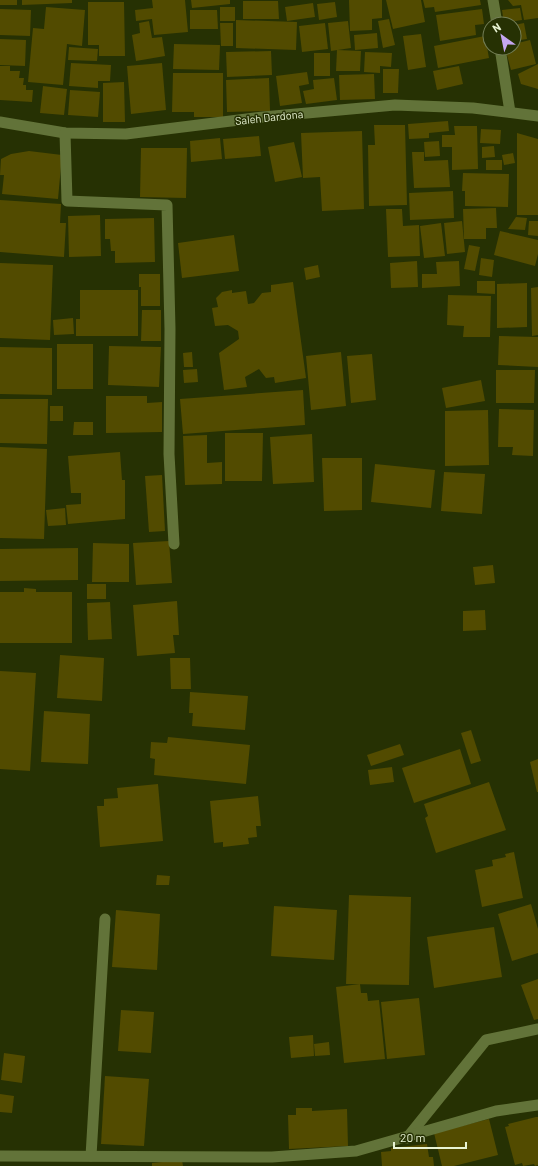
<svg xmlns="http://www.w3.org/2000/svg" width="538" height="1166" font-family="Barlow,sans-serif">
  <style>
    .building { fill: #524b00 }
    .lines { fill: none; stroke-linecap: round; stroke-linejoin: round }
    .service { stroke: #627339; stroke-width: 11 }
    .minor { stroke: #627339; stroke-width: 11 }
    .labels { text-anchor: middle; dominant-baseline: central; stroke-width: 3; stroke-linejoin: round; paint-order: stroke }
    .street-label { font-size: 11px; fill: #e8f3d4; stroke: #263103 }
  </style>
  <rect width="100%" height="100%" fill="#263103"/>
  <g class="building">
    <rect x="0" y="0" width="17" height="5"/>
    <path d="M22,0H72V3L22,5Z"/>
    <path d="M152,0H185L188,32L154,35L152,19L136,21L135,10L153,8Z"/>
    <path d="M191,0H230V4L192,8Z"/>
    <path d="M349,0H382V18L372,19V30L350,31Z"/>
    <path d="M386,0H421L425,22L393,29Z"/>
    <path d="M423,0H480L481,5L435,12L434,7L425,8Z"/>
    <path d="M508,0H538V18L524,20L521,5L513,6Z"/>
    <path d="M243,1H278L279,19H243Z"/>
    <path d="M88,2H124L125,56H99V45H88Z"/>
    <path d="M335,2L337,17L319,20L317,4Z"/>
    <path d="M313,3L315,17L287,21L285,7Z"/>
    <path d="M46,7L85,10L82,46L67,44L63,85L28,82L33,28L44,29Z"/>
    <rect x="220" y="7" width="15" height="14"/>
    <path d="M520,8L522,20L504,23L502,10Z"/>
    <path d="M0,9L31,10L30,36L0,35Z"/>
    <path d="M482,9L484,24L475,25L476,35L440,41L436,15Z"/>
    <path d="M190,10H217L218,29H190Z"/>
    <path d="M389,19L395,45L383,48L378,21Z"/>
    <path d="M236,20L297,22L296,50L236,48Z"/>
    <path d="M149,21L152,38L162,37L165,56L136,61L132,35L140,33L139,23Z"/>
    <path d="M348,21L351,48L331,51L328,23Z"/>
    <path d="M220,23H233V46H221Z"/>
    <path d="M325,23L328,49L302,52L299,26Z"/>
    <path d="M524,23L527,39L514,41V25Z"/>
    <path d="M377,33L378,48L355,50L354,35Z"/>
    <path d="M421,34L426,67L408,70L403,36Z"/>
    <path d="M485,36L489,58L438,68L434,46Z"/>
    <path d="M0,39L26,40L25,66L0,65Z"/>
    <path d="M530,40L536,64L511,70L505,48H514V44Z"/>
    <path d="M174,44L220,45L219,70L173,69Z"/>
    <path d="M69,47L98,49L97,61L68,60Z"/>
    <path d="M337,50L361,51L360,71H336Z"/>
    <path d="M271,51L272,75L227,77L226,52Z"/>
    <path d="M365,52L392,53L391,67L380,66V73L364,72Z"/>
    <rect x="314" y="53" width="16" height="23"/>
    <path d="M71,63L111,65L110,81H98V88L69,86Z"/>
    <path d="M162,63L166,110L131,114L127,66Z"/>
    <path d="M538,64V89L521,84L518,74Z"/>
    <path d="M0,66H10V71H20L19,78H24L23,85H26V90H33L32,102L0,100Z"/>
    <path d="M459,66L463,84L437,90L433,71Z"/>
    <path d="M383,69H399L398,93H383Z"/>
    <path d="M307,72L309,84L299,86L302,103L280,106L276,76Z"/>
    <path d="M173,73H223V117H194V112H172Z"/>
    <path d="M374,74L375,99L340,100L339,75Z"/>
    <path d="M269,78L270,111L227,112L226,80Z"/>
    <path d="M334,78L337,100L306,104L303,91L314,89L313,80Z"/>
    <path d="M124,82L125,122H103V83Z"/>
    <path d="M43,86L67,89L64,115L40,113Z"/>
    <path d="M70,90L100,92L98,117L68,115Z"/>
    <path d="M448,121L449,131L429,133V138L409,139L408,124Z"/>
    <path d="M374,125H405L407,205L369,206L368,145H375Z"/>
    <path d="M454,126H477L478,169L452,170V147H442V135H455Z"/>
    <path d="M481,129L501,130L500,144L480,143Z"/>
    <path d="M362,131L364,209L322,211L320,177L303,178L301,133Z"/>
    <path d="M517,133L538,139V215H517Z"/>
    <path d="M259,136L261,156L225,159L223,139Z"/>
    <path d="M220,138L222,159L191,162L190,141Z"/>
    <path d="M439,141L440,156L425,157L424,142Z"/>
    <path d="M294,142L302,177L275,182L268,147Z"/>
    <path d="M494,146L495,157L482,158V147Z"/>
    <path d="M141,148H187L186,198L140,197Z"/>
    <path d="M29,151L62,155L58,199L2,194L4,175H0L1,159L11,154Z"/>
    <path d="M412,152H424V161L448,160L450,187L414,188Z"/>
    <path d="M513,153L515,163L504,165L502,155Z"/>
    <rect x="486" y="160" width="16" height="10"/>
    <path d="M463,173L509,174L508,207L465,206V191H462Z"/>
    <path d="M453,191L454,218L410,220L409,193Z"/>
    <path d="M0,200L61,204L60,223H66L64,257L0,252Z"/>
    <path d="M496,208L497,228H486V239H464L463,209Z"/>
    <path d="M386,209H402L403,226L419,225L420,256L388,257Z"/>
    <path d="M100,215L101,256L69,257L68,216Z"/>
    <path d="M516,217L527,218L525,230L508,229Z"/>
    <path d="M154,218L155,262L115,263V251H111L110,239H105V219Z"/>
    <path d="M462,221L465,252L447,254L444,223Z"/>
    <path d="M529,221H538V236L528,235Z"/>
    <path d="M441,223L445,256L424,258L420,226Z"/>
    <path d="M500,231L538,240V254L535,266L494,255Z"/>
    <path d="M234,235L239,271L182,278L178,243Z"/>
    <path d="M469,245L480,247L475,271L464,269Z"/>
    <path d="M481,258L494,260L492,277L479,275Z"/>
    <path d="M417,261L418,287L391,288L390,263Z"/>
    <path d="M459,261L460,286L422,288V274H437L436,262Z"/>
    <path d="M0,263L53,265L50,340L0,338Z"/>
    <path d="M318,265L320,277L306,280L304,268Z"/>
    <path d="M139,274H160V306H141V287H139Z"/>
    <path d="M477,281H495V294L477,293Z"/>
    <path d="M293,282L306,378L275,383L274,377L266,378L259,369L245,377L247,387L224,390L219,353L239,339L238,331L228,325L215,326L212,308L218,307L216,298L222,292L232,290V293L246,291L248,304L254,303L262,293L271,292V285Z"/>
    <path d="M527,283V327L497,328V284Z"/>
    <path d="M538,287V335L532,336L531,288Z"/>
    <path d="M80,290H138V336H76V319H80Z"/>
    <path d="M448,295L491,296L490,337H463L464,326L447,325Z"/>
    <path d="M142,310H161V341H141Z"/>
    <path d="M73,318L74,334L54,335L53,320Z"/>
    <path d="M499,336L538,337V367L498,365Z"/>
    <rect x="57" y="344" width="36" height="45"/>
    <path d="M109,346L161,347L159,387L108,385Z"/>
    <path d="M0,347L52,348V395L0,394Z"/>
    <path d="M192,352L193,367H184L183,353Z"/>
    <path d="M341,352L346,406L311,410L306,356Z"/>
    <path d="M372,354L376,400L351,403L347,356Z"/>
    <path d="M197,369L198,382L184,383L183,370Z"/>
    <path d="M496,370H535L534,403H496Z"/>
    <path d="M481,380L485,401L446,408L442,388Z"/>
    <path d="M303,390L305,425L183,434L180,399Z"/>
    <path d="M106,396H147V403L162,402V432L106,433Z"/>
    <path d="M0,399H48L47,444L0,443Z"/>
    <rect x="50" y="406" width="13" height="15"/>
    <path d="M499,409L534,410L533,456L512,455L513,447H498Z"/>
    <path d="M488,410L489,465L445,466V411Z"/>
    <path d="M74,422H93V435H73Z"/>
    <path d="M225,433H263L262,481H225Z"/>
    <path d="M312,434L314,482L273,484L270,437Z"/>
    <path d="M207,435V463L222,462V484L185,485L183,436Z"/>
    <path d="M0,447L47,449L44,539L0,538Z"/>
    <path d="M120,452L122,480H125V519L68,524L66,505L81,504V493H71L68,456Z"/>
    <path d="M322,458H362V510L324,511Z"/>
    <path d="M375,464L435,470L431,508L371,502Z"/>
    <path d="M444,472L485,474L482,514L441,511Z"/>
    <path d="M162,475L165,531L149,532L145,476Z"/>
    <path d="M65,508L66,525L48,526L46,510Z"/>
    <path d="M169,541L172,583L136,585L133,543Z"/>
    <path d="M93,543L129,544V582H92Z"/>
    <path d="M78,548V580L0,581V549Z"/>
    <path d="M493,565L495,583L475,585L473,567Z"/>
    <rect x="87" y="584" width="19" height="15"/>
    <path d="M24,588L36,589V592H72V643H0V592H24Z"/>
    <path d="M177,601L179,635H173L175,653L137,656L133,605Z"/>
    <path d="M110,602L112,639L88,640L87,603Z"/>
    <path d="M485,610L486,630L463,631V611Z"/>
    <path d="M60,655L104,658L102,701L57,698Z"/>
    <path d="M170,658H190L191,689H171Z"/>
    <path d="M0,671L36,673L30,771L0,769Z"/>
    <path d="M190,692L248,696L245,730L192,726L193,713H189Z"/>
    <path d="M44,711L90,714L88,764L41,762Z"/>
    <path d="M471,730L481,761L471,764L461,733Z"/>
    <path d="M168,737L250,745L246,784L154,775L155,759L150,758L151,742L167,743Z"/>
    <path d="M400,744L404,755L371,766L367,755Z"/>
    <path d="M460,749L471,784L414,803L402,768Z"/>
    <path d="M538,759V792H537L530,762Z"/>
    <path d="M392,767L394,782L370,785L368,770Z"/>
    <path d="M489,782L506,830L436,853L425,818L428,816L424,804Z"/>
    <path d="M158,784L163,841L100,847L97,806H104V799L118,798L117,788Z"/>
    <path d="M258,796L261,826H256L257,837L248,838L249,844L223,847V842L214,843L210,801Z"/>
    <path d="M514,852L523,898L482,907L475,870L493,866L492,860L506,857L505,854Z"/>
    <path d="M157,875L170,876L169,885H156Z"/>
    <path d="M349,895L411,897L409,985L346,984Z"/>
    <path d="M531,904L538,929V953L512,961L498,914Z"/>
    <path d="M274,906L337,910L334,960L271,956Z"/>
    <path d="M116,910L160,914L157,970L112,967Z"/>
    <path d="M494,927L502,977L434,988L427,937Z"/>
    <path d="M538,979V1019L534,1020L521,985Z"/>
    <path d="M360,984L361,993H367L368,1001L379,1000L385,1059L344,1063L336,987Z"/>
    <path d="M419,998L425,1055L387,1059L381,1002Z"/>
    <path d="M121,1010L154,1012L151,1053L118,1051Z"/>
    <path d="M313,1035L314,1056L291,1058L289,1037Z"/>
    <path d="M329,1042L330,1055L315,1056L314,1044Z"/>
    <path d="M4,1053L25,1056L22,1083L1,1080Z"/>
    <path d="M105,1076L149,1079L144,1146L101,1144Z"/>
    <path d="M0,1094L14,1096L12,1113L0,1112Z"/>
    <path d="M296,1108H312V1111L347,1109L348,1146L289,1149L288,1115H296Z"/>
    <path d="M536,1117H538V1165L535,1166L534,1164L523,1166L522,1163L515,1165L505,1127L509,1126L508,1124Z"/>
    <path d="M489,1119L498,1155L454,1166H442L434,1133Z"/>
    <path d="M427,1144L429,1157H433L434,1166H382L381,1152L391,1151V1148Z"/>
    <path d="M182,1160L183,1166H152V1163Z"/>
  </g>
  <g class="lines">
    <g class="service">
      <path d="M407,1138L486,1040L538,1029"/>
      <path d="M91,1156L105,919"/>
    </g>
    <g class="minor">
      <path d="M493,0L497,24"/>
      <path d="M500,48L510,112"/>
      <path d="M0,122L65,133L126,134L263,117L395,105L473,108L538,116"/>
      <path d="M65,133L67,201L167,205L170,329L169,454L174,544"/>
      <path d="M0,1156L272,1157L356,1151L496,1111L538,1105"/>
    </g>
  </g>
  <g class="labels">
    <g class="street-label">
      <text transform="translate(269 117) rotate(-6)">Saleh Dardona</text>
    </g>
  </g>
  <g transform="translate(502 36) rotate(327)"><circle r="19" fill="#263103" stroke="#747f57"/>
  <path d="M0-3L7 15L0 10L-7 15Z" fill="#c5a7f1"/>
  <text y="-6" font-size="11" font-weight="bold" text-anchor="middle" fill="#e8f3d4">N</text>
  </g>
  <path d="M394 1142v6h72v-6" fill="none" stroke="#e8f3d4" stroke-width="2"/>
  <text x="400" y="1142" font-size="12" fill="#e8f3d4" stroke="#263103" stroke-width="3" paint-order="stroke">20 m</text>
</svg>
